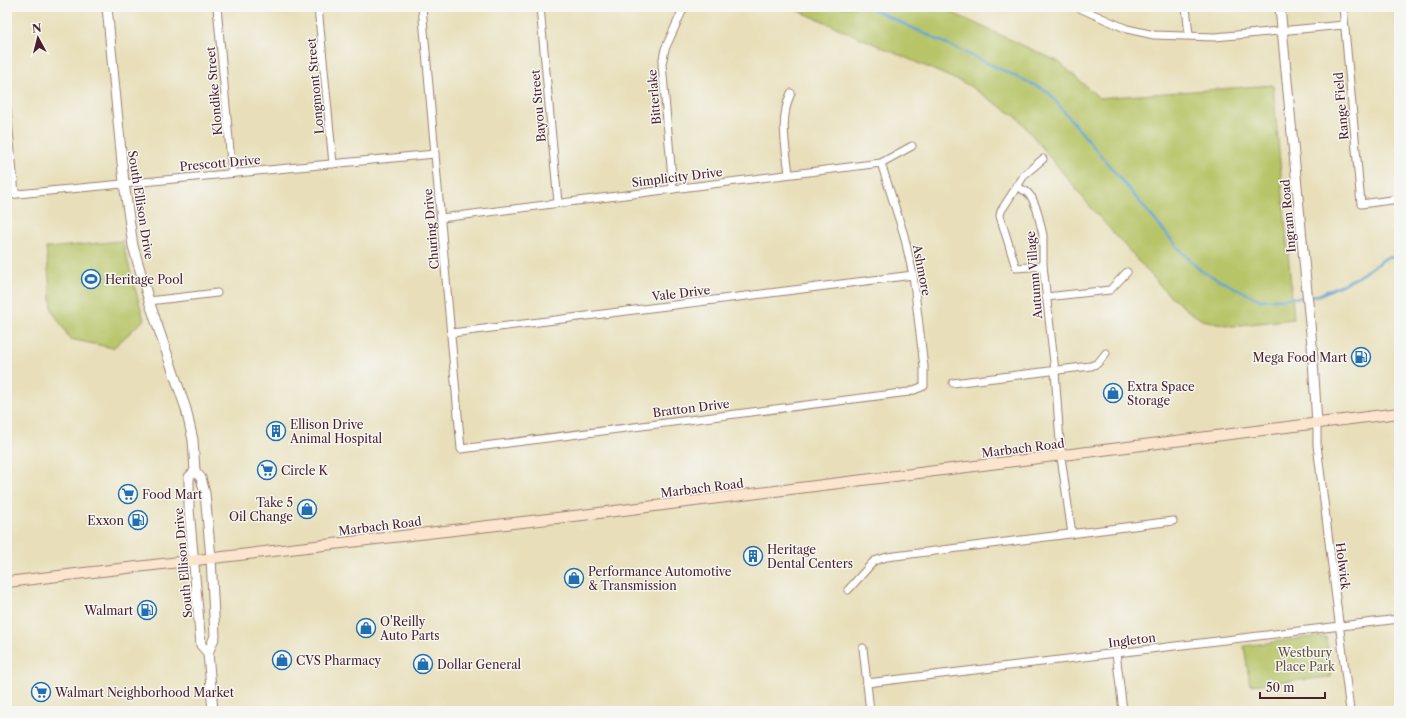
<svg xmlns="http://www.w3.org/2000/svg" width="1406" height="718" font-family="'Libre Caslon Text',serif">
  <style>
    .green { fill: #b7c567; stroke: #807249 }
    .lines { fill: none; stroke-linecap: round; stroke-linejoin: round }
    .stream { stroke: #61a2d4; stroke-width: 2.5 }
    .minor-casing { stroke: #997f72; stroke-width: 9 }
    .tertiary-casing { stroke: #997f72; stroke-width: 11 }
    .secondary-casing { stroke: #997f72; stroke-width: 12 }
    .minor { stroke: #fff; stroke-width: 7 }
    .tertiary { stroke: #fff; stroke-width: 9 }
    .secondary { stroke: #fce5cf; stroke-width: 10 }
    .labels { text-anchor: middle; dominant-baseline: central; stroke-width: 3; stroke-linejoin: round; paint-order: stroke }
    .street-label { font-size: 12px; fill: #4a1f2b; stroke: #f6f6f2 }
    .poi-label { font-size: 12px; fill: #4a1f2b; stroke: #f6f6f2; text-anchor: start }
    .park-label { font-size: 12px; fill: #6b513d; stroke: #f6f6f2 }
  </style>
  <rect width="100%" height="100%" fill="#f6f6f2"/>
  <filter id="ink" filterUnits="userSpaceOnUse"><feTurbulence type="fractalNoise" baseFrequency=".025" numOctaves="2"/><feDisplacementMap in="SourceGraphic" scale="8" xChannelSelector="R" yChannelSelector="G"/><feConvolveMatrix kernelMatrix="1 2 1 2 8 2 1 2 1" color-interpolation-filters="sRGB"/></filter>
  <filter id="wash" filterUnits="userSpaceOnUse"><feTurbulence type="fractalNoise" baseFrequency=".012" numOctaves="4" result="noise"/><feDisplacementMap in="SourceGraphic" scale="16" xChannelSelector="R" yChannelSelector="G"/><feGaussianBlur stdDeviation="0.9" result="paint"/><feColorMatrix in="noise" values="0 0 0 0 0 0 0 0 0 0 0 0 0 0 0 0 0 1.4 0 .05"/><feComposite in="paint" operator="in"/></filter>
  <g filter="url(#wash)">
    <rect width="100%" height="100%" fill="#e8dfba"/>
    <g class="green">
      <path d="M790,7H940L1059,62L1099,98L1273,85L1294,319L1232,326L1202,320L1187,310L1167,293L1093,210L1018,118L968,85Z"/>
      <path d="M122,241L144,320L113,348L70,339L52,310L46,248Z"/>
      <path d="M1312,637H1326L1331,677L1250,685L1244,646Z"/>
    </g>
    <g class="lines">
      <g class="stream">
        <path d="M868,7L1047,91L1179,249L1201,271L1260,300L1305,297"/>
        <path d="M1310,296L1319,295L1356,278L1386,258L1399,257"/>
      </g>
    </g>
  </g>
  <g filter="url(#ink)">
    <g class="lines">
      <g class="minor-casing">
        <g id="minor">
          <path d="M217,7L232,173"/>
          <path d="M318,7L333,164"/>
          <path d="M422,7L461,449L909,392L924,386V367L913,275L904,235L881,163"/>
          <path d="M540,7L558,203"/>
          <path d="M1077,7L1127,29L1154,35L1215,37L1344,25"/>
          <path d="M1186,7L1189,35"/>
          <path d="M1343,7L1361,204L1399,199"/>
          <path d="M7,110L15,194"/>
          <path d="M1043,159L1025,174L1001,211L1000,216L1016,268L1043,266"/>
          <path d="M789,174C786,147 779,119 791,93"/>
          <path d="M1016,186L1027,192L1032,198L1037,210L1043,235V266L1055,371L1061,457L1072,534"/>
          <path d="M673,189L662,64L665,49L684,7"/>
          <path d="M7,195L435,154"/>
          <path d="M441,218L881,163L912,146"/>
          <path d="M1046,297L1110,290L1127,272"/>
          <path d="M149,301L217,293"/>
          <path d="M452,333L913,275"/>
          <path d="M953,383L1091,366L1098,363L1106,353"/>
          <path d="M1317,424V445L1350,711"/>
          <path d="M848,590L874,561L887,557L1173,521"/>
          <path d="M863,648L870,711"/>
          <path d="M1116,653L1123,711"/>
          <path d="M867,683L1399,619"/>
        </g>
      </g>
      <g class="tertiary-casing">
        <g id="tertiary">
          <path d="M107,7L124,183L133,246L149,301L186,409L193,440L195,471L201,478L205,493L211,558L215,636L208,653L213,711"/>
          <path d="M1280,7L1312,345L1317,424"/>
          <path d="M195,471L189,477V509L201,645L208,653"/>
        </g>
      </g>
      <g class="secondary-casing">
        <path id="secondary" d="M7,582L591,514L1399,413"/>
      </g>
      <use href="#minor" class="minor"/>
      <use href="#tertiary" class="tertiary"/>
      <use href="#secondary" class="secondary"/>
    </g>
  </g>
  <defs>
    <g id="stadium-ring" transform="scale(1)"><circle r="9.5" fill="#f6f6f2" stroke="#1f6fb2" stroke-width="1.5"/><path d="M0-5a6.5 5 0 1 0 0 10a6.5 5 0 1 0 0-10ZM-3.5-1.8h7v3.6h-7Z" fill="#1f6fb2"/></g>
    <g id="fuel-ring" transform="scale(1)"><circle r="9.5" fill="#f6f6f2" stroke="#1f6fb2" stroke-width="1.5"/><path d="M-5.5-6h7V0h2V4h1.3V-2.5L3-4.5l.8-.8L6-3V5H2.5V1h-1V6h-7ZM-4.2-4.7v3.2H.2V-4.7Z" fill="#1f6fb2"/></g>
    <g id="shop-ring" transform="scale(1)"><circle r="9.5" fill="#f6f6f2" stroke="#1f6fb2" stroke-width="1.5"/><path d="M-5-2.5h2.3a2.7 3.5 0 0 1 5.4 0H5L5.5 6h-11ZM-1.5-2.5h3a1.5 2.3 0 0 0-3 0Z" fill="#1f6fb2"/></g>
    <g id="building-ring" transform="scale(1)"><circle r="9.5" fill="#f6f6f2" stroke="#1f6fb2" stroke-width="1.5"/><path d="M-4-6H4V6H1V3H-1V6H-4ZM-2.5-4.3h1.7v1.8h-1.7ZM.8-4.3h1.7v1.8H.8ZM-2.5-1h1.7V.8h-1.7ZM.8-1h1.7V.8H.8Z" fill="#1f6fb2"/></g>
    <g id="supermarket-ring" transform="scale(1)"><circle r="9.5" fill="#f6f6f2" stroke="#1f6fb2" stroke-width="1.5"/><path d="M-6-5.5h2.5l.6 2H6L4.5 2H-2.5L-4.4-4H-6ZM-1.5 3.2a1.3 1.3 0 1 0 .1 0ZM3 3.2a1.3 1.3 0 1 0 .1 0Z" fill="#1f6fb2"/></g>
  </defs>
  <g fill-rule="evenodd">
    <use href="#stadium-ring" x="91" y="279"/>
    <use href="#fuel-ring" x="1361" y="357"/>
    <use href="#shop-ring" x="1113" y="393"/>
    <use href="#building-ring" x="276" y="431"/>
    <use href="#supermarket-ring" x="267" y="470"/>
    <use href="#supermarket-ring" x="128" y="494"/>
    <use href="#shop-ring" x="307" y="509"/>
    <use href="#fuel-ring" x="138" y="520"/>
    <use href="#building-ring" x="753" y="556"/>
    <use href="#shop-ring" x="574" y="578"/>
    <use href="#fuel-ring" x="147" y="610"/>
    <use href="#shop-ring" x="366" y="628"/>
    <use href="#shop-ring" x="282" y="660"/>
    <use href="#shop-ring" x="423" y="664"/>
    <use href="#supermarket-ring" x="41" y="692"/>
  </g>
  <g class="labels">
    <g class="street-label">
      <text transform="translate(315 86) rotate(-95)">Longmont Street</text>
      <text transform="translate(214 91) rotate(-95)">Klondike Street</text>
      <text transform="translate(654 97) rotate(-95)">Bitterlake</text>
      <text transform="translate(538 106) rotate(-95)">Bayou Street</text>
      <text transform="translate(1341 106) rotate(-95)">Range Field</text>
      <text transform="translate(220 163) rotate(-5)">Prescott Drive</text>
      <text transform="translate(677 177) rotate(-7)">Simplicity Drive</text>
      <text transform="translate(141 205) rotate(81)">South Ellison Drive</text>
      <text transform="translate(1288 216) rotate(-95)">Ingram Road</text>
      <text transform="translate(431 229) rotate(-95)">Churing Drive</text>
      <text transform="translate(922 270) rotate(79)">Ashmore</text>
      <text transform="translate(1034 275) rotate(-95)">Autumn Village</text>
      <text transform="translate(681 293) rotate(-7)">Vale Drive</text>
      <text transform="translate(691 408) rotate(-7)">Bratton Drive</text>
      <text transform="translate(1023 448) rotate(-7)">Marbach Road</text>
      <text transform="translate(702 488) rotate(-7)">Marbach Road</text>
      <text transform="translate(380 526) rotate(-7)">Marbach Road</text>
      <text transform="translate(183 563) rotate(-95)">South Ellison Drive</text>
      <text transform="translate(1343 566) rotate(83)">Holwick</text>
      <text transform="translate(1132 640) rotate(-7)">Ingleton</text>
    </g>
    <g class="poi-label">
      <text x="105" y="279">Heritage Pool</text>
      <text x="1347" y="357" text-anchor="end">Mega Food Mart</text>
      <text x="1127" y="386">Extra Space<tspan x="1127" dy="14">Storage</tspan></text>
      <text x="290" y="424">Ellison Drive<tspan x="290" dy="14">Animal Hospital</tspan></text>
      <text x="281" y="470">Circle K</text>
      <text x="142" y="494">Food Mart</text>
      <text x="293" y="502" text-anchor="end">Take 5<tspan x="293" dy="14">Oil Change</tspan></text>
      <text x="124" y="520" text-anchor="end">Exxon</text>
      <text x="767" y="549">Heritage<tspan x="767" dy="14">Dental Centers</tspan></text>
      <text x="588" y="571">Performance Automotive<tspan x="588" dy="14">&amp; Transmission</tspan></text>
      <text x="133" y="610" text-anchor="end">Walmart</text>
      <text x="380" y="621">O'Reilly<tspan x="380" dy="14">Auto Parts</tspan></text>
      <text x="296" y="660">CVS Pharmacy</text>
      <text x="437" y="664">Dollar General</text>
      <text x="55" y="692">Walmart Neighborhood Market</text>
    </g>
    <g class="park-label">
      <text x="1305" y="652">Westbury<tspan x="1305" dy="14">Place Park</tspan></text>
    </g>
  </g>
  <rect width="1406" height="718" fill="none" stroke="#f6f6f2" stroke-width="24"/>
  <g transform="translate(38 38) rotate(353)" stroke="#f6f6f2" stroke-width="3" paint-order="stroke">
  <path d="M0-3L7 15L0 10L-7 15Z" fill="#4a1f2b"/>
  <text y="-6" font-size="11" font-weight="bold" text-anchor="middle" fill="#4a1f2b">N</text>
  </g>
  <path d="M1260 692v6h65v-6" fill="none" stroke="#4a1f2b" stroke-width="2"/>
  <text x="1266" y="692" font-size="12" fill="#4a1f2b" stroke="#f6f6f2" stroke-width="3" paint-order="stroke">50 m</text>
</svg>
